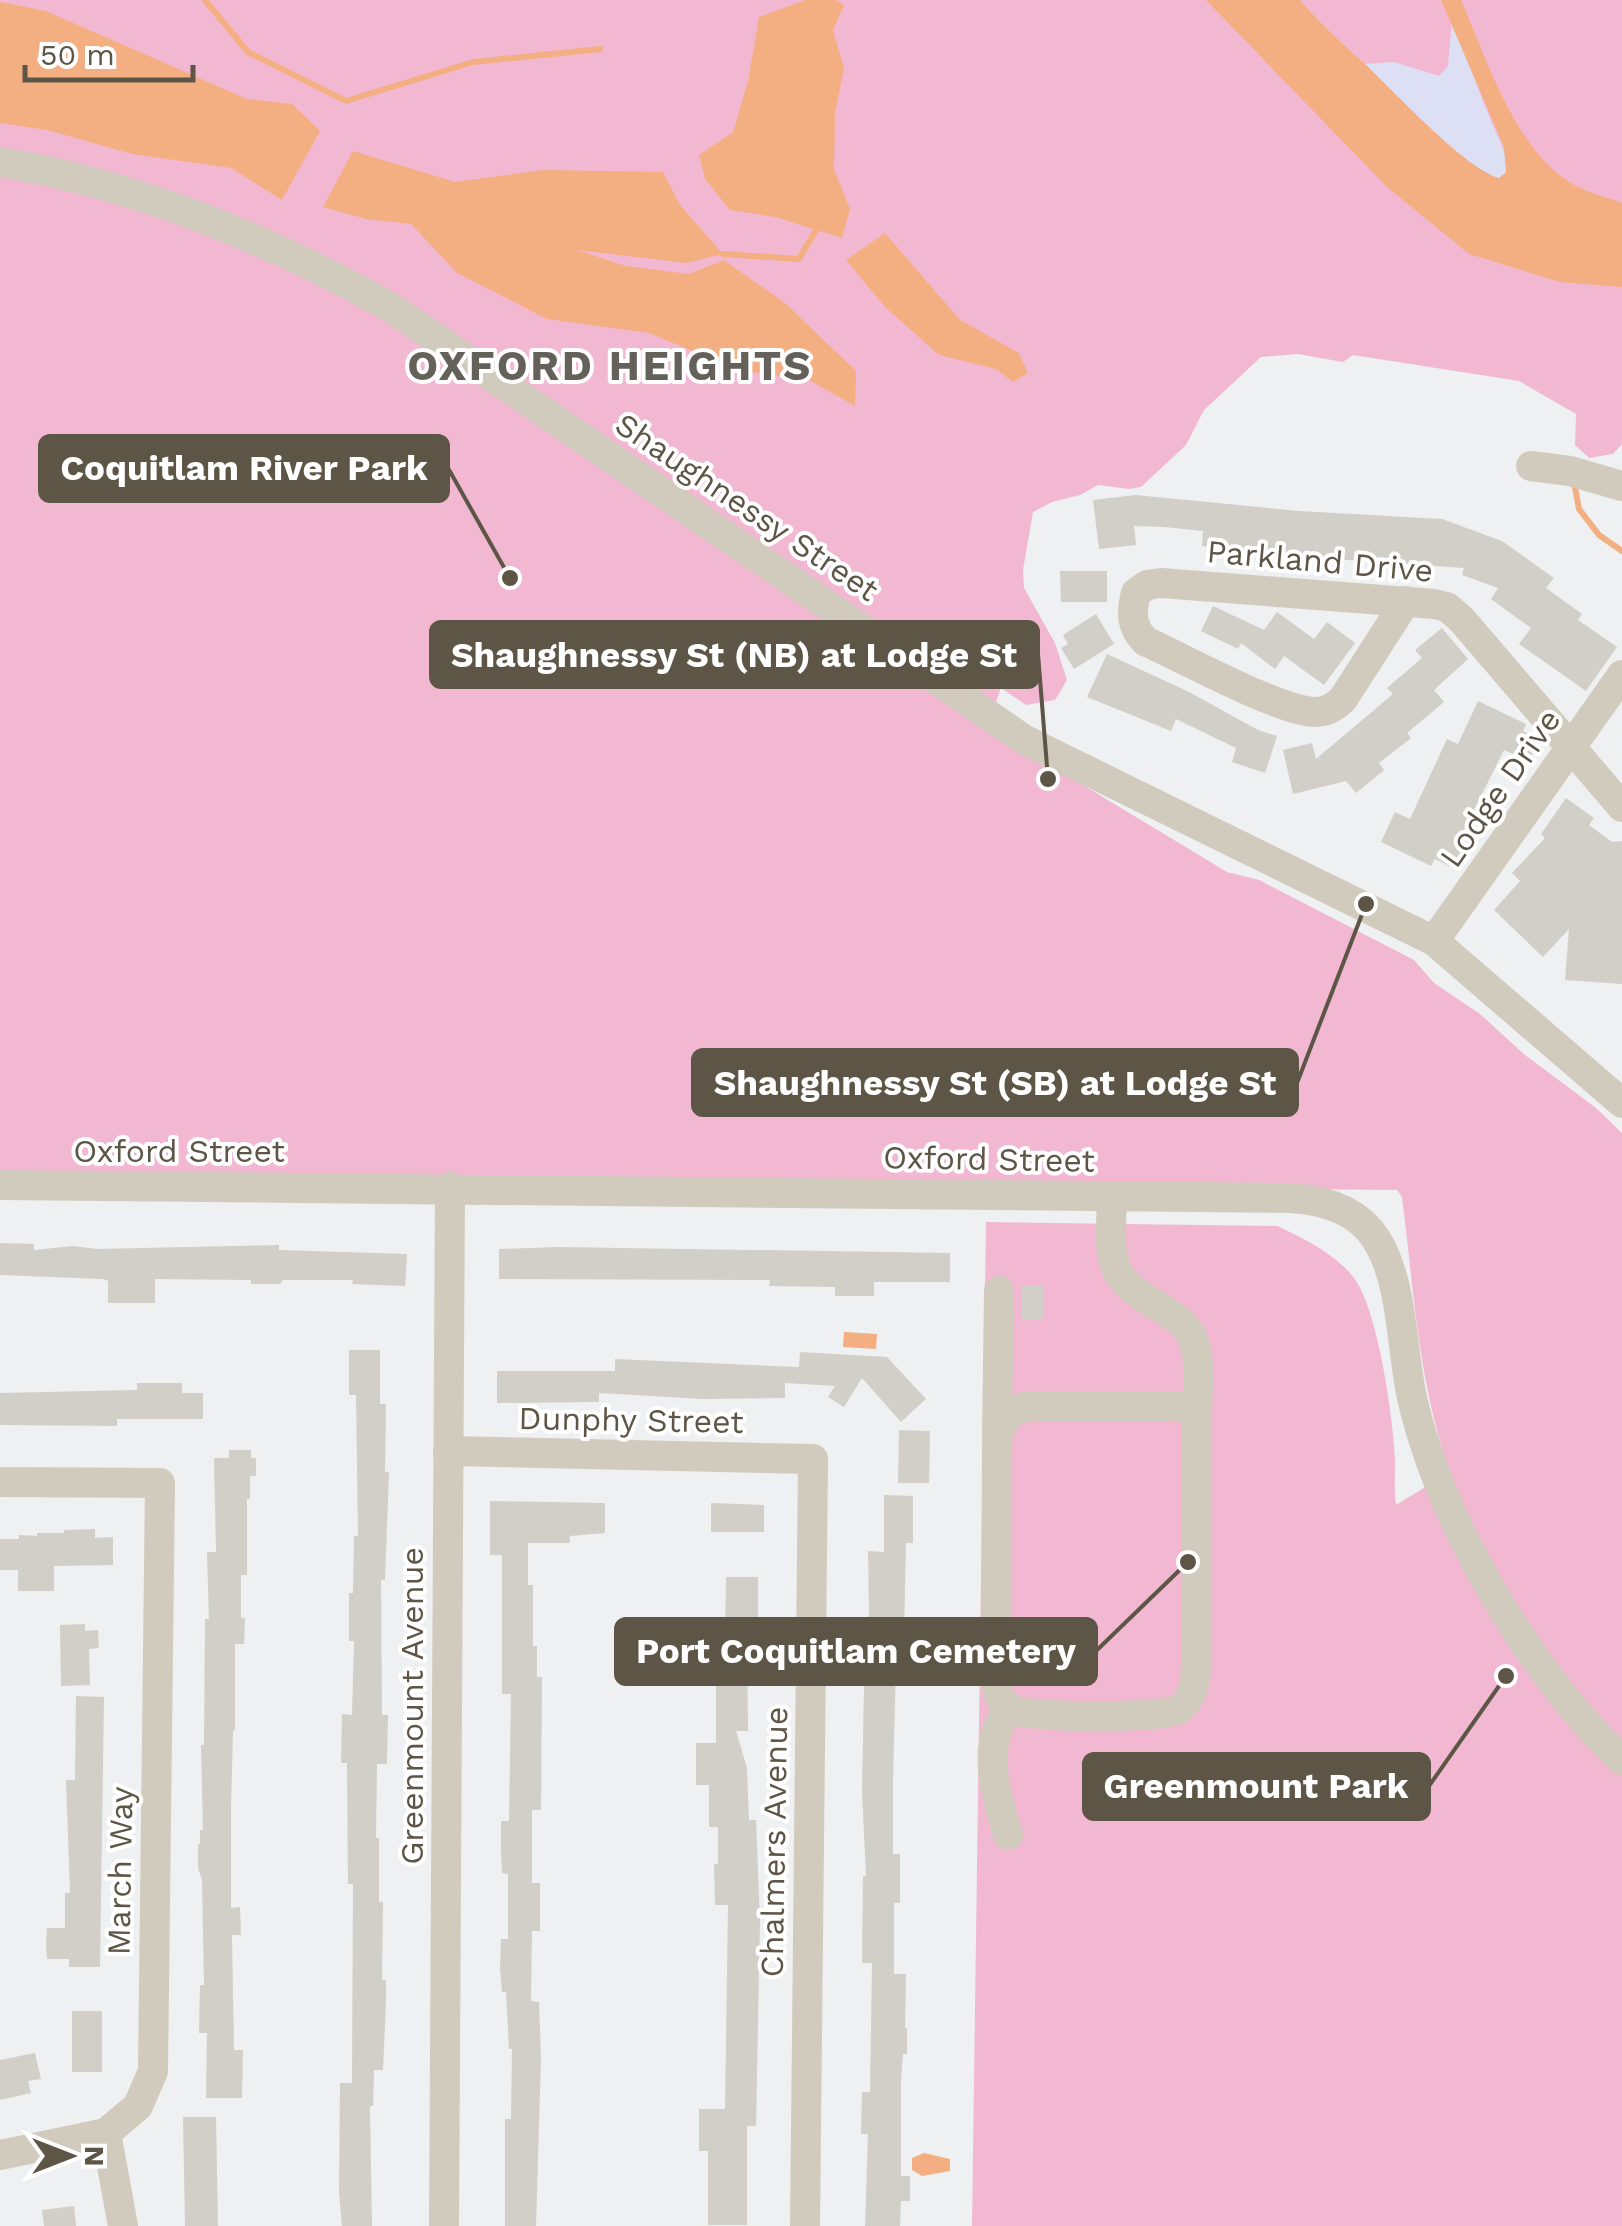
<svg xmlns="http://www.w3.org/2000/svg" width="1622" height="2226" font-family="'Work Sans',sans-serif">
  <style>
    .green { fill: #f2b8d1 }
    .sand { fill: #dde0f4 }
    .water { fill: #f3af82 }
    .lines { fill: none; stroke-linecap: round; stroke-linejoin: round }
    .stream { stroke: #f3af82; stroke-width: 6 }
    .building { fill: #d1cfc7 }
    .minor { stroke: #d1cbbd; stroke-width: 30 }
    .labels { text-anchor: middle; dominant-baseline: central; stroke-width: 8; stroke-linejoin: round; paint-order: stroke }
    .street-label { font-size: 32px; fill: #5d5545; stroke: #fff }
    .district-label { font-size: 42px; font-weight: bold; letter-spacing: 2.5px; fill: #64615a; stroke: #fff }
    .leader { fill: none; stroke: #5d5545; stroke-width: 4 }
    .callout-dot { fill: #5d5545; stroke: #fff; stroke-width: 4 }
    .callout { fill: #5d5545; stroke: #5d5545; stroke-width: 4 }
    .callout-label { font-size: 35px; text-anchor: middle; font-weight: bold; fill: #fff }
  </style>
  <rect width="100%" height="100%" fill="#eef0f1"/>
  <path class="green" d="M0,0H1622V444L1613,454L1589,458L1575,445L1576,414L1519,381L1353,355L1343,362L1298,354L1261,357L1204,410L1186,445L1141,487L1129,489L1098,485L1080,495L1052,502L1033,512L1023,570L1024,588L1055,643L1067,680L1055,700L1026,705L1001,688L987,727L1227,872L1259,880L1414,960L1434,983L1480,1014L1525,1055L1596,1108L1622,1133V2226H972L986,1222L1277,1226C1303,1238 1337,1255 1354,1278C1378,1310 1393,1417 1395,1458C1395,1474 1394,1490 1396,1505L1450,1472C1418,1383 1414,1290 1402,1197L1397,1190L0,1177Z"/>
  <path class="sand" d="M1452,19C1466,52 1476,86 1490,118C1497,138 1508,150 1506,172L1499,179C1464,168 1393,92 1365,64L1394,62L1439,76L1448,66Z"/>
  <g class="water">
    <path d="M805,0H836L844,5L833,30L844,68L835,113L834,169L850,209L842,238L775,217L730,210L705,179L699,155L733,132L748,81L759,17Z"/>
    <path d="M1206,0H1300C1321,25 1344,45 1367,66C1397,94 1464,168 1499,178L1506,172L1504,147L1441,0H1461C1486,57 1515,150 1571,183C1586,192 1606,197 1622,203V287L1560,282L1469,254L1386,186Z"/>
    <path d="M0,2L46,11L247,99L292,104L320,131L282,200L231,168L132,154L47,130L0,123Z"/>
    <path d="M353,151L455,182L543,170L663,172L680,205L723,254L686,263L577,250L626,266L689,274L724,260L785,303L856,371L855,406L809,380L738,370L649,333L547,319L457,273L411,224L366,219L323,207Z"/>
    <path d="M885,233L960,320L1019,353L1028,373L1013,382L996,369L939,355L886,308L846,260Z"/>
    <path d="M844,1332L877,1334L876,1349L843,1347Z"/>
    <path d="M924,2153L950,2159V2171L922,2176L912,2170V2158Z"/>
  </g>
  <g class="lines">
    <g class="stream">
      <path d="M205,0L248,52L346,101L473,62L600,49"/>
      <path d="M723,254L799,259L816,230"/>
      <path d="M1574,482L1579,509L1599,535L1622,551"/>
    </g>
  </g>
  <g class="building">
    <path d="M1135,495L1299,511L1442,519L1502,541L1554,578L1546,588L1582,614L1578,620L1617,647L1586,691L1519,644L1531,628L1491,599L1498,588L1462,575L1464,568L1243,553L1244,550L1202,546L1203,531L1164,527L1134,526L1136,545L1099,549L1093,500Z"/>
    <path d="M1060,571H1107V602H1061Z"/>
    <path d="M1213,606L1264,630L1277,612L1314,639L1327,622L1355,643L1324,685L1284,656L1275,669L1241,643L1238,649L1201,631Z"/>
    <path d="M1096,614L1114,644L1074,669L1061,648L1068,644L1063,635Z"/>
    <path d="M1442,628L1468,659L1434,690L1444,702L1407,733L1411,738L1379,763L1384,770L1356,793L1346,781L1293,794L1283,750L1312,743L1316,759L1393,694L1387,688L1422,658L1415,650Z"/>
    <path d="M1107,654L1189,692L1258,730L1277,736L1265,773L1232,762L1236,748L1176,719L1171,731L1087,697Z"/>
    <path d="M1478,701L1526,724L1523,731L1539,739L1529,761L1504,750L1458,842L1466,846L1455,869L1435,859L1431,866L1381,842L1395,812L1410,819L1447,739L1458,744Z"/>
    <path d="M1566,798L1594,818L1589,825L1612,842L1622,841V984L1565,980L1569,929L1543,957L1494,910L1520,881L1512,873L1545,838L1541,834Z"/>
    <path d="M0,1243L34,1244V1250L73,1246L97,1249L279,1245V1250L407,1254L405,1286L352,1284L353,1280H283L280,1284H251V1280L155,1279V1303H108V1281L103,1279L0,1275Z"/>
    <path d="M558,1247L950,1253V1282H874V1296H835V1287L769,1286L770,1280L499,1279V1249Z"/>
    <rect x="1022" y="1285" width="22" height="35"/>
    <path d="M349,1350H380V1404H386L385,1472H389L385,1580H381L382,1715H388L387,1764H377L376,1838H379V1902H383L382,1980H386V2001L383,2070H374L373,2106H370L372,2226H342L339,2192L340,2083H352L353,1884H348L347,1763H341L342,1714L352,1715L354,1641H349V1593H353L354,1536H358L356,1395H349Z"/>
    <path d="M800,1352L887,1357L926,1399L901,1422L862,1378L844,1407L828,1397L835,1386L785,1383V1398L703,1399L599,1393V1402L497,1403V1371H615V1359L799,1367Z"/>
    <path d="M137,1383H182V1393H203V1419H117V1426L0,1425V1393L137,1390Z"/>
    <path d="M899,1430L930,1431L929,1483H898Z"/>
    <path d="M229,1450H251V1458H256V1476H250V1499H247V1575H241V1618H245L244,1644H235V1730H233L231,1809V1908L240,1907L241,1935H232L234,2050H243L242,2098H206L207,2033H199L200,1985H204L202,1880L198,1868V1844H200V1830H203L201,1745H204L205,1619H209L207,1552H216L214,1458H229Z"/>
    <path d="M884,1495L913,1496V1543H906L904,1635H912V1663H896L893,1779V1854H900V1903H894V1974H906L905,2028H907V2054H903L901,2081V2176H910V2201H901L900,2226H865L868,2134H861L862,2092H870L872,1963H862L863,1876H866L862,1792L865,1634L869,1613L868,1551L884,1552Z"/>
    <path d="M490,1501L605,1503V1533L570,1536V1543H528V1585H533V1646H537V1677H542L541,1810H532V1883H540V1931H532L531,2001L539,2002L541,2059L536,2226H505V2119H511L512,2049H509L506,1992H502L500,1969L501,1939H508V1874L502,1873L501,1850V1821H509L511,1694H502V1555H490Z"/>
    <path d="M711,1503L764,1505V1532H711Z"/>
    <path d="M95,1529V1538L113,1537V1565L54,1566V1591H18V1570H0V1539H19V1535L37,1536V1533H64V1530Z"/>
    <path d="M726,1577H758V1623L747,1622L748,1731H736L747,1768L749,1820H756L760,1921L756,2126H747V2225H708V2151H699V2109H725L728,1905H715L714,1864H718V1827H709V1785H696V1743H716V1677H712V1638H725Z"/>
    <path d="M85,1624V1631L98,1630L99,1648L89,1649L90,1685L61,1686L60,1625Z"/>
    <path d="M76,1696L104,1697L100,1967H69V1959H47L46,1943L47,1928H65V1893H70L66,1780H75Z"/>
    <rect x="72" y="2011" width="30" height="61"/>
    <path d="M35,2053L41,2079L28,2081L31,2093L0,2100V2060Z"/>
    <path d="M183,2117H216L218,2226H185Z"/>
    <path d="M74,2206L76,2226H44L42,2210Z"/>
  </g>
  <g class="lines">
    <g class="minor">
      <path d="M0,162C139,185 268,239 390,307L1025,740L1434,941L1622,1103"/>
      <path d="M1531,466L1570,471L1622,486"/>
      <path d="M1406,601L1343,699C1335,707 1327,712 1315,712C1279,711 1183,658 1145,641C1131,626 1131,613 1136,593L1147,585L1161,583L1434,604L1447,607L1462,620L1622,807"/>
      <path d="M1434,941L1622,675"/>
      <path d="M0,1185L1291,1198C1324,1200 1357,1209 1376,1239C1404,1282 1401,1353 1413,1402C1442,1524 1531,1674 1622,1760"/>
      <path d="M1112,1196C1112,1218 1108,1244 1115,1265C1129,1304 1184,1306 1195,1345C1202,1372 1196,1408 1196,1437C1196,1514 1196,1591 1196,1668C1195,1684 1192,1699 1179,1709C1165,1719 1024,1718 1010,1709C1000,1703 998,1692 996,1682L997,1444C999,1424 1007,1411 1028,1406L1196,1407"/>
      <path d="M997,1436L999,1291"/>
      <path d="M448,1451L813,1459L805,2226"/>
      <path d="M0,1482L160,1483L153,2071L138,2106L106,2133L0,2155"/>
      <path d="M1008,1835C996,1794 980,1745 1009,1709"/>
      <path d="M106,2133L123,2226"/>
      <path d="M444,2226L450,1187"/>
    </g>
  </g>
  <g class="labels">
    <g class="street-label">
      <text transform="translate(747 507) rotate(34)">Shaughnessy Street</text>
      <text transform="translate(1320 561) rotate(5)">Parkland Drive</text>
      <text transform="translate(1500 788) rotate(-55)">Lodge Drive</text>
      <text x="179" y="1151">Oxford Street</text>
      <text transform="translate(989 1159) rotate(1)">Oxford Street</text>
      <text transform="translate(631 1420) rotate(1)">Dunphy Street</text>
      <text transform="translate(412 1706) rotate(-90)">Greenmount Avenue</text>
      <text transform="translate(774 1842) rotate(-89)">Chalmers Avenue</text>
      <text transform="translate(120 1871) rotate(-89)">March Way</text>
    </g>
    <g class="district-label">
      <text x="610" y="365">OXFORD HEIGHTS</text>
    </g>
  </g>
  <path class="leader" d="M510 578L448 468M1048 779L1038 654M1366 904L1297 1083M1188 1562L1096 1651M1506 1676L1429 1786"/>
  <g class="callout-dot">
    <circle cx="510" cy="578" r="10"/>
    <circle cx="1048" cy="779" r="10"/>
    <circle cx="1366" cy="904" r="10"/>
    <circle cx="1188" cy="1562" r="10"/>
    <circle cx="1506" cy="1676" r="10"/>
  </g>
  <g class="callout">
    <rect x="40" y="436" width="408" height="65" rx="10"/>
    <rect x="431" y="622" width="607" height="65" rx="10"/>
    <rect x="693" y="1050" width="604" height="65" rx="10"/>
    <rect x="616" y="1619" width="480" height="65" rx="10"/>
    <rect x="1084" y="1754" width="345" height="65" rx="10"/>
  </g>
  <g class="callout-label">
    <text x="244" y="480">Coquitlam River Park</text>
    <text x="734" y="667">Shaughnessy St (NB) at Lodge St</text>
    <text x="995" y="1095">Shaughnessy St (SB) at Lodge St</text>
    <text x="856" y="1663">Port Coquitlam Cemetery</text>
    <text x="1256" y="1798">Greenmount Park</text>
  </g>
  <g transform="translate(70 2156) rotate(90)" stroke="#ffffff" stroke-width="8" paint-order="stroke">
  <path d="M0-8L18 38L0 25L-18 38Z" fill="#5d5545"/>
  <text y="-15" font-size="28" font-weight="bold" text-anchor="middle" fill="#5d5545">N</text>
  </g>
  <path d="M25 65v15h168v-15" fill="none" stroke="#5d5545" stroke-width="5"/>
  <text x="40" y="65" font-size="30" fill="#5d5545" stroke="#ffffff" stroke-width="8" paint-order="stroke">50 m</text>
</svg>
